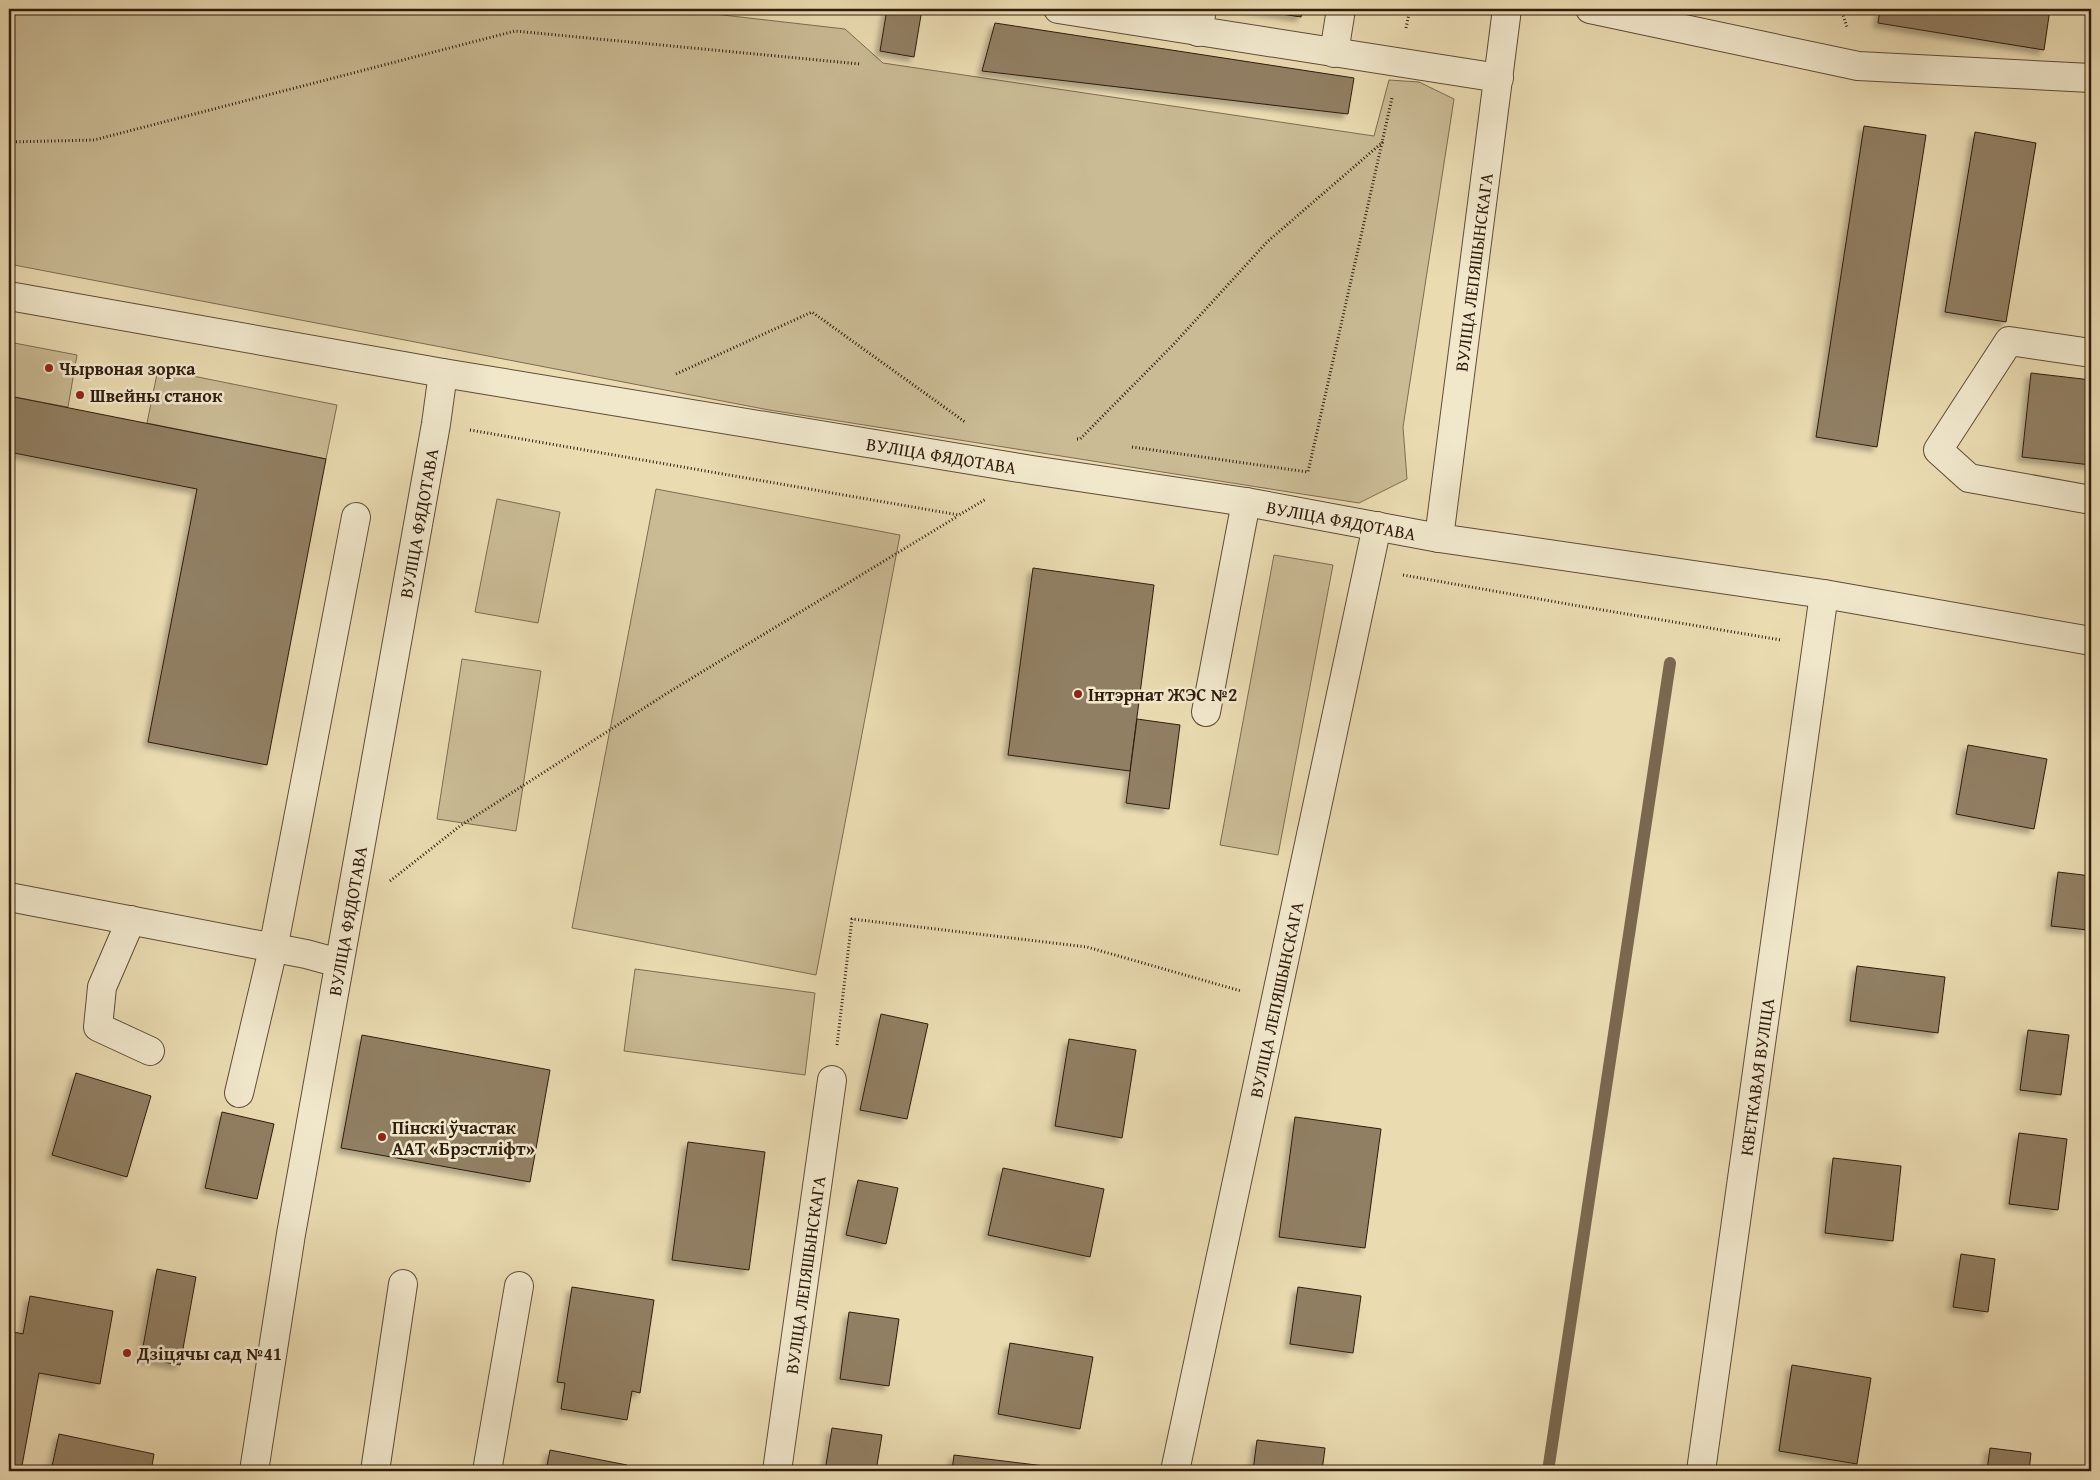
<svg xmlns="http://www.w3.org/2000/svg" width="2100" height="1480" font-family="'Gentium Book Plus',serif">
  <style>
    .green { fill: #cabb95; stroke: #7d6c52 }
    .lines { fill: none; stroke-linecap: round; stroke-linejoin: round }
    .stream { stroke: #7a684f; stroke-width: 12 }
    .building { fill: #917f63; stroke: #301c0e; filter: url(#shadow) }
    .minor-casing { stroke: #5e4c37; stroke-width: 30 }
    .path { stroke: #301c0e; stroke-width: 3; stroke-dasharray: 1 2.5; stroke-linecap: butt }
    .minor { stroke: #f1e8cc; stroke-width: 28 }
    .poi-dot { fill: #8f2418; stroke: #f1e8cc; stroke-width: 2 }
    .labels { text-anchor: middle; dominant-baseline: central; stroke-width: 5; stroke-linejoin: round; paint-order: stroke }
    .street-label { font-size: 18px; fill: #301c0e; stroke: #f1e8cc }
    .poi-label { font-size: 18px; font-weight: bold; fill: #301c0e; stroke: #f1e8cc; text-anchor: start }
  </style>
  <defs>
    <filter id="shadow"><feDropShadow dx="-4.5" dy="4.5" stdDeviation="2.5" flood-color="#0004"/></filter>
  </defs>
  <rect width="100%" height="100%" fill="#eadbb1"/>
  <filter id="stains"><feTurbulence type="fractalNoise" baseFrequency=".004" numOctaves="4"/><feColorMatrix values="0 0 0 0 .2 0 0 0 0 .09 0 0 0 0 .02 0 0 0 .5 -.17"/></filter>
  <radialGradient id="worn" r=".72"><stop offset=".6" stop-color="#630" stop-opacity="0"/><stop offset="1" stop-color="#630" stop-opacity=".3"/></radialGradient>
  <g class="green">
    <path d="M9,9H670L845,29L883,63L1374,136L1389,80L1419,82L1454,99L1403,427L1407,479L1359,503L769,410L9,264Z"/>
    <path d="M9,342L77,355L68,407L9,396Z"/>
    <path d="M158,369L337,405L326,459L147,423Z"/>
    <path d="M656,489L900,535L816,975L572,928Z"/>
    <path d="M497,499L560,512L538,623L475,612Z"/>
    <path d="M1274,555L1333,565L1278,855L1220,845Z"/>
    <path d="M462,659L541,671L516,831L437,819Z"/>
    <path d="M635,969L815,993L805,1075L624,1051Z"/>
  </g>
  <g class="lines">
    <path class="stream" d="M1548,1471L1670,663"/>
  </g>
  <g class="building">
    <path d="M887,9H922L914,57L880,51Z"/>
    <path d="M1248,9H1303L1301,17Z"/>
    <path d="M1880,9H2050L2044,50L1878,23Z"/>
    <path d="M995,23L1354,78L1348,114L982,71Z"/>
    <path d="M1864,126L1926,135L1877,447L1816,437Z"/>
    <path d="M1975,132L2036,143L2006,322L1945,312Z"/>
    <path d="M2031,373L2091,380V465L2022,457Z"/>
    <path d="M9,396L326,459L267,765L148,742L197,489L9,452Z"/>
    <path d="M1033,568L1154,585L1130,771L1008,755Z"/>
    <path d="M1137,719L1180,725L1169,809L1126,803Z"/>
    <path d="M1968,745L2047,759L2034,829L1956,814Z"/>
    <path d="M2058,872L2091,876V905L2088,930L2051,926Z"/>
    <path d="M1857,966L1945,977L1938,1033L1850,1021Z"/>
    <path d="M881,1014L928,1024L907,1119L860,1110Z"/>
    <path d="M2028,1030L2069,1035L2061,1095L2020,1090Z"/>
    <path d="M362,1035L550,1070L530,1182L341,1148Z"/>
    <path d="M1069,1039L1136,1050L1122,1138L1055,1126Z"/>
    <path d="M76,1073L151,1096L127,1177L52,1155Z"/>
    <path d="M222,1112L274,1124L257,1199L205,1188Z"/>
    <path d="M1295,1117L1381,1129L1365,1248L1279,1237Z"/>
    <path d="M2019,1133L2067,1139L2058,1210L2009,1204Z"/>
    <path d="M688,1142L765,1152L749,1270L672,1260Z"/>
    <path d="M1833,1158L1901,1166L1893,1241L1825,1233Z"/>
    <path d="M1003,1168L1104,1189L1090,1257L988,1235Z"/>
    <path d="M858,1180L898,1188L886,1244L846,1235Z"/>
    <path d="M1961,1254L1995,1259L1988,1312L1953,1307Z"/>
    <path d="M157,1269L196,1277L180,1365L141,1358Z"/>
    <path d="M572,1287L654,1300L640,1393L632,1391L627,1420L561,1409L565,1383L557,1382Z"/>
    <path d="M1298,1287L1361,1296L1353,1353L1290,1344Z"/>
    <path d="M30,1296L113,1311L100,1384L39,1373L21,1471H18L9,1470V1331L23,1334Z"/>
    <path d="M849,1312L899,1319L889,1386L840,1379Z"/>
    <path d="M1010,1343L1093,1357L1080,1429L998,1414Z"/>
    <path d="M1792,1365L1871,1378L1857,1464L1779,1451Z"/>
    <path d="M832,1428L882,1435L876,1471H825Z"/>
    <path d="M59,1434L154,1454L151,1471H51Z"/>
    <path d="M1257,1440L1325,1448L1322,1471H1253Z"/>
    <path d="M1990,1448L2031,1453L2029,1471H1987Z"/>
    <path d="M550,1450L627,1465L626,1471H546Z"/>
    <path d="M954,1455L1053,1467V1471H952Z"/>
  </g>
  <g class="lines">
    <g class="minor-casing">
      <g id="minor">
        <path d="M1058,9L1499,78"/>
        <path d="M1590,9L1858,66L2091,78"/>
        <path d="M1198,32L1202,9"/>
        <path d="M1334,53L1341,9"/>
        <path id="s1" d="M9,296L443,373L1032,470L1246,502L1439,538L1824,594L2091,641"/>
        <path d="M2091,353L2009,341L1938,450L1969,478L2091,500"/>
        <path id="s2" d="M1439,538L1507,9"/>
        <path d="M1206,712L1246,502"/>
        <path d="M9,897L306,954L339,963"/>
        <path d="M131,920L102,987L98,1027L150,1051"/>
        <path d="M239,1093L273,949L356,517"/>
        <path id="s3" d="M254,1471L291,1234L436,424L443,373"/>
        <path d="M375,1471L403,1284"/>
        <path d="M487,1471L519,1286"/>
        <path id="s4" d="M777,1471L832,1080"/>
        <path id="s5" d="M1175,1471L1377,526"/>
        <path id="s6" d="M1701,1471L1824,594"/>
      </g>
    </g>
    <g class="path">
      <path d="M1841,9L1847,27"/>
      <path d="M1406,28L1410,9"/>
      <path d="M9,142L94,140L515,31L860,64"/>
      <path d="M676,374L812,312L965,422"/>
      <path d="M470,430L959,515L986,499"/>
      <path d="M1077,439H1080L1172,346L1267,242L1384,141"/>
      <path d="M1132,447L1308,472L1392,98"/>
      <path d="M1403,575L1579,606L1781,640"/>
      <path d="M390,881L460,826L669,692L958,516"/>
      <path d="M837,1045L852,919L1087,947L1241,991"/>
    </g>
    <use href="#minor" class="minor"/>
  </g>
  <g class="poi-dot">
    <circle cx="49" cy="368" r="5"/>
    <circle cx="80" cy="395" r="5"/>
    <circle cx="1078" cy="694" r="5"/>
    <circle cx="382" cy="1137" r="5"/>
    <circle cx="127" cy="1353" r="5"/>
  </g>
  <g class="labels">
    <g class="street-label">
      <text stroke="none"><textPath href="#s2" startOffset="268">ВУЛІЦА ЛЕПЯШЫНСКАГА</textPath></text>
      <text stroke="none"><textPath href="#s1" startOffset="946">ВУЛІЦА ФЯДОТАВА</textPath></text>
      <text stroke="none"><textPath href="#s1" startOffset="1351">ВУЛІЦА ФЯДОТАВА</textPath></text>
      <text stroke="none"><textPath href="#s3" startOffset="962">ВУЛІЦА ФЯДОТАВА</textPath></text>
      <text stroke="none"><textPath href="#s3" startOffset="558">ВУЛІЦА ФЯДОТАВА</textPath></text>
      <text stroke="none"><textPath href="#s5" startOffset="482">ВУЛІЦА ЛЕПЯШЫНСКАГА</textPath></text>
      <text stroke="none"><textPath href="#s6" startOffset="398">КВЕТКАВАЯ ВУЛІЦА</textPath></text>
      <text stroke="none"><textPath href="#s4" startOffset="198">ВУЛІЦА ЛЕПЯШЫНСКАГА</textPath></text>
    </g>
    <g class="poi-label">
      <text x="59" y="368">Чырвоная зорка</text>
      <text x="90" y="395">Швейны станок</text>
      <text x="1088" y="694">Інтэрнат ЖЭС №2</text>
      <text x="392" y="1127">Пінскі ўчастак<tspan x="392" dy="21">ААТ «Брэстліфт»</tspan></text>
      <text x="137" y="1353">Дзіцячы сад №41</text>
    </g>
  </g>
  <rect width="2100" height="1480" fill="none" stroke="#eadbb1" stroke-width="30"/>
  <rect x="10" y="10" width="2080" height="1460" fill="none" stroke="#301c0e" stroke-width="2.5"/>
  <rect x="15" y="15" width="2070" height="1450" fill="none" stroke="#301c0e"/>
  <rect width="100%" height="100%" filter="url(#stains)"/>
  <rect width="100%" height="100%" fill="url(#worn)"/>
</svg>
